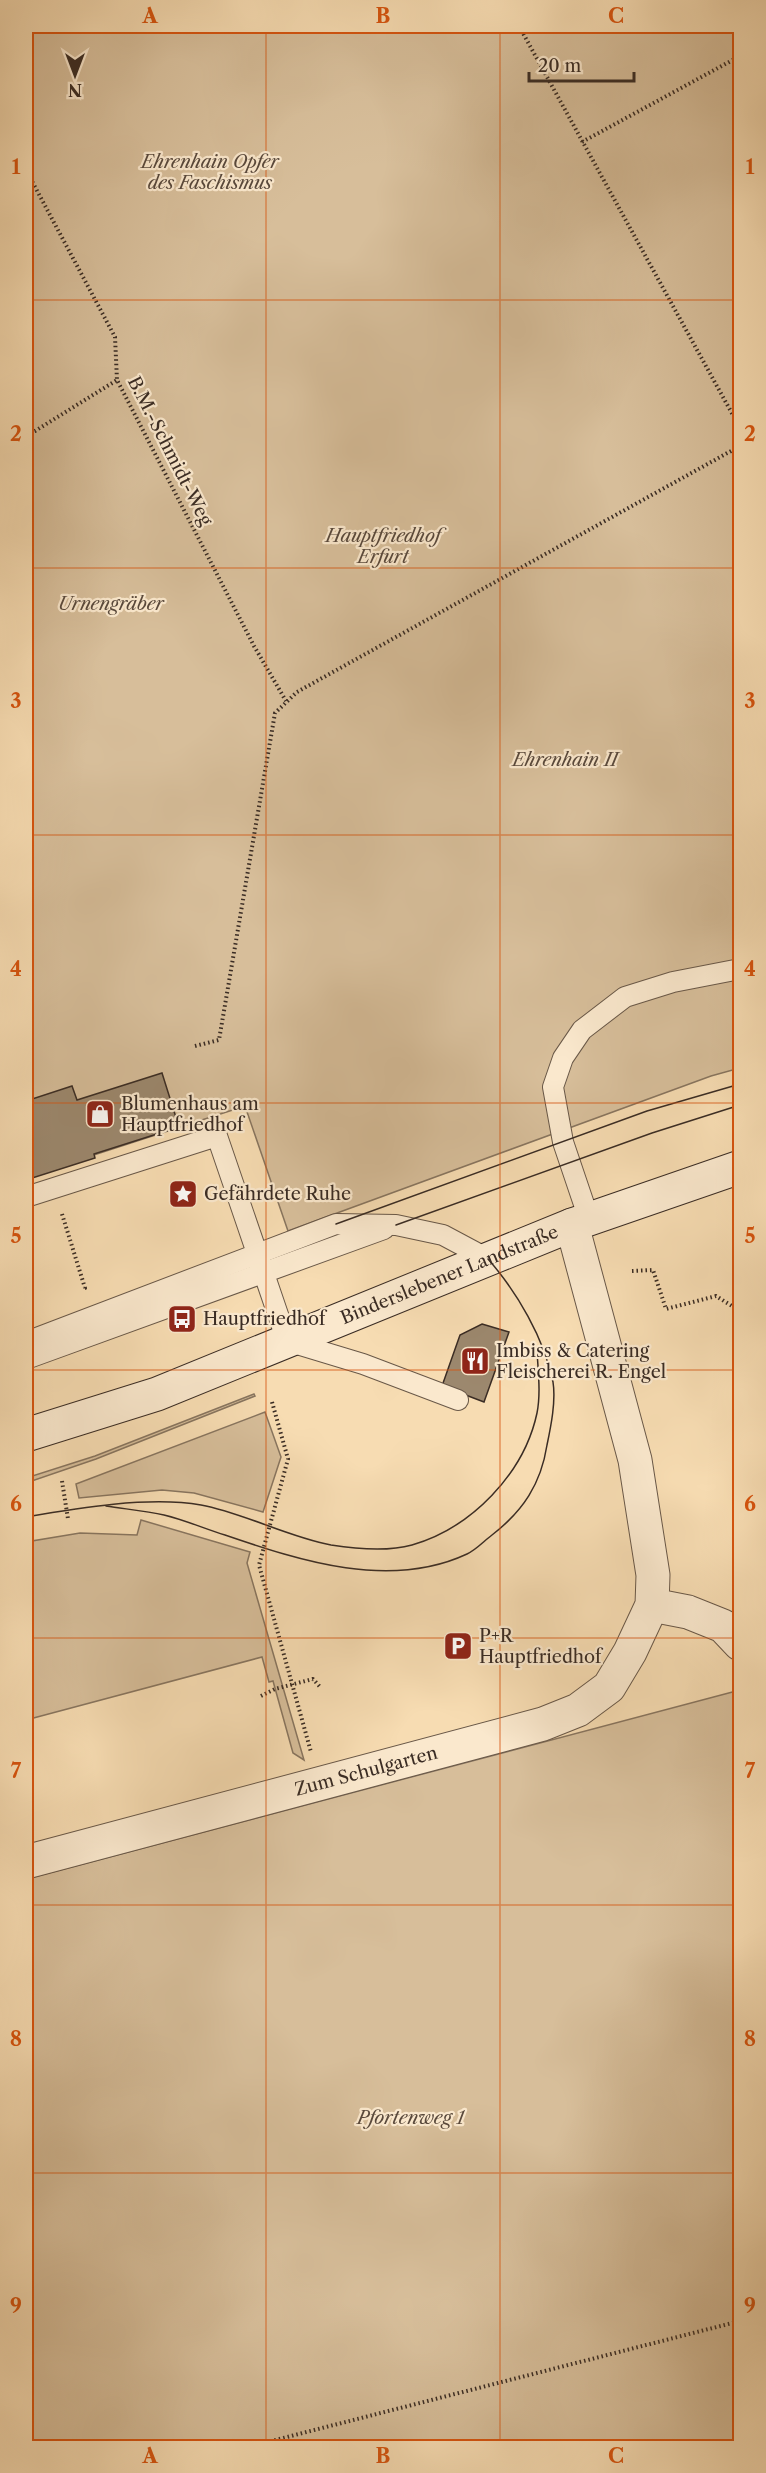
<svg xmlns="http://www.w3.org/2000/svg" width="766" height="2473" font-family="'Libre Caslon Text',serif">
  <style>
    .green { fill: #d7be9a; stroke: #88755f; stroke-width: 1.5 }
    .building { fill: #9c886e; stroke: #3a2c24; stroke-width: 1.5 }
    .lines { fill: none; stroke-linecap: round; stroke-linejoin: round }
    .lane-casing { stroke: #695848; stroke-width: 22 }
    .street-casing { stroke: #695848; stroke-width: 35 }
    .secondary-casing { stroke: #3a2c24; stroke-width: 35 }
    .path { stroke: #3a2c24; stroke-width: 4; stroke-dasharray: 1.5 3; stroke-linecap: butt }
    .lane { stroke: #fae8cd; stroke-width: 20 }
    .street { stroke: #fae8cd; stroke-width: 33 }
    .secondary { stroke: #fae8cd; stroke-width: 33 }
    .tram { stroke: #3a2c24; stroke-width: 1.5 }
    .grid { fill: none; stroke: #d7540e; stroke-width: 1.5; stroke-opacity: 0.55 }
    .labels { text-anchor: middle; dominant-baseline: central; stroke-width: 4.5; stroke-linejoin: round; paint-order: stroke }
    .park-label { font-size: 18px; font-style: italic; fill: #59493c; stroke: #fae8cd }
    .street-label { font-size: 18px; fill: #3a2c24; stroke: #fae8cd }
    .poi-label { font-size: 18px; fill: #3a2c24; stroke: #fae8cd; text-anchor: start }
    .neatline { fill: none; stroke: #d7540e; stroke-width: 2 }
    .grid-label { font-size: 20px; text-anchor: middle; font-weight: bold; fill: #d7540e }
  </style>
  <rect width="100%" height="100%" fill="#f7dcb2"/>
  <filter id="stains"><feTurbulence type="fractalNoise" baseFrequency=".00333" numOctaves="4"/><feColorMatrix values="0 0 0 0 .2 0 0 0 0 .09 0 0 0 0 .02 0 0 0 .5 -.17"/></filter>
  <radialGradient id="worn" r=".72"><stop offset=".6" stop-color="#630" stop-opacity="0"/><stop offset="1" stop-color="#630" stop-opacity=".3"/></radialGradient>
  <g class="green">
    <path d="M26,26H740V1068L711,1076L288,1231L245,1106L26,1177Z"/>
    <path d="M254,1394L255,1396L96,1459L26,1483V1478L95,1456Z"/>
    <path d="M265,1412L281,1457L263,1512L194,1493L162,1490L79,1498L76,1484Z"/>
    <path d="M141,1520L250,1552L247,1563L304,1760L293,1753L273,1681L269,1682L262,1657L26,1720V1542L80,1533L137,1535Z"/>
    <path d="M740,1690V2447H26V1879Z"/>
  </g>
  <g class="building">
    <path d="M162,1073L179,1127L94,1154L95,1158L26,1180V1101L72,1086L77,1100Z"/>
    <path d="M482,1324L509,1332L484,1402L442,1386L460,1335Z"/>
  </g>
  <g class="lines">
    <g class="lane-casing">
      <g id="lane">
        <path d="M26,1197L217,1136L287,1341L363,1364L458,1400"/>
        <path d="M589,1219L563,1142L553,1087L563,1058L582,1030L625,997L673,982L740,969"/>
        <path d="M26,1342L336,1224L396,1225L443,1235L488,1259"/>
        <path d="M26,1359L384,1229"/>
      </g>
    </g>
    <g class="street-casing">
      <g id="street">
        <path d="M652,1605L688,1612L723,1626L740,1644"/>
        <path id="s1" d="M26,1862L543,1724L578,1710L609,1687L630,1652L652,1605L653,1575L635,1460L572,1225"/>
      </g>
    </g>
    <g class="secondary-casing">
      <g id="secondary">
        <path id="s2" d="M26,1435L157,1394L572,1225L740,1167"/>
      </g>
    </g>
    <g class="path">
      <path d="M519,26L740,428"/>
      <path d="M582,142L740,56"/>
      <path d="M26,170L115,337L117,380L254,646L286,701"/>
      <path d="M26,434L35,431L117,380"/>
      <path d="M195,1046L219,1040L275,713L297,692L740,446"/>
      <path d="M62,1214L85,1288L83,1289"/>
      <path d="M632,1271L653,1270L666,1309L716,1296L740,1311"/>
      <path d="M272,1402L288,1459L259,1565L311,1752"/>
      <path d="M62,1481L68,1519"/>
      <path d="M261,1696L275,1689L313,1679L321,1688"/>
      <path d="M244,2448L740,2321"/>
    </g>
    <use href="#lane" class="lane"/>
    <use href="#street" class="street"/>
    <use href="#secondary" class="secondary"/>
    <g class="tram">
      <path d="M336,1224L647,1111L740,1084"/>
      <path d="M396,1225L652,1133L740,1105"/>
      <path d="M106,1506C125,1509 146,1511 164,1515C185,1520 205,1529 225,1535C301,1561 390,1590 467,1554C476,1550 484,1541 492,1535C523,1511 541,1484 547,1445C551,1426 556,1401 553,1382C544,1338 517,1292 488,1259"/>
      <path d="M26,1517C78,1508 149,1496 201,1505C244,1513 288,1537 331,1545C356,1549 387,1552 412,1545C471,1528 524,1474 537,1413C541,1393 538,1371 537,1350"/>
    </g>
  </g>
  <path class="grid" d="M266,26V2448M500,26V2448M26,300H740M26,568H740M26,835H740M26,1103H740M26,1370H740M26,1638H740M26,1905H740M26,2173H740"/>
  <defs>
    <g id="shop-square" transform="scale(1.5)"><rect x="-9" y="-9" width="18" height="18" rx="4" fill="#8f2418" stroke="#fae8cd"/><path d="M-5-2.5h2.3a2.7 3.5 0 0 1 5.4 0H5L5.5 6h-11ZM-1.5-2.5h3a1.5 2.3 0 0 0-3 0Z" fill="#fff"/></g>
    <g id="sight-square" transform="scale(1.5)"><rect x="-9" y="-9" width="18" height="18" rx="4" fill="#8f2418" stroke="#fae8cd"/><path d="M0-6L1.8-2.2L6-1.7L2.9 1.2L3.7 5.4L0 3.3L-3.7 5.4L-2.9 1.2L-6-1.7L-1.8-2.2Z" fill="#fff"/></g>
    <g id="bus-square" transform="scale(1.5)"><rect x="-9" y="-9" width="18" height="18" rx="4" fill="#8f2418" stroke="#fae8cd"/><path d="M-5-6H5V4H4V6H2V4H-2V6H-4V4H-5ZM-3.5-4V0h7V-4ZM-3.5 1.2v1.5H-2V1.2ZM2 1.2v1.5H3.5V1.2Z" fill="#fff"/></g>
    <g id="restaurant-square" transform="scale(1.5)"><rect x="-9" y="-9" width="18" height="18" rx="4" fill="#8f2418" stroke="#fae8cd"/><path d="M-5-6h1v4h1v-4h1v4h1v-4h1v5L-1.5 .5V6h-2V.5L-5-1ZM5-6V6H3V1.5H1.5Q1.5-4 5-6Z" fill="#fff"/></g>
    <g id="parking-square" transform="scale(1.5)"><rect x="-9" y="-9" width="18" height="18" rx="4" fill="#8f2418" stroke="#fae8cd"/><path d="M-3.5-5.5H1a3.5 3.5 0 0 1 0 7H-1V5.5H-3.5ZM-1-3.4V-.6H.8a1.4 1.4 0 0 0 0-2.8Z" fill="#fff"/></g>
  </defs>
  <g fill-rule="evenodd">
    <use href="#shop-square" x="100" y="1114"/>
    <use href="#sight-square" x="183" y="1194"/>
    <use href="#bus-square" x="182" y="1319"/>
    <use href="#restaurant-square" x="475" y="1361"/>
    <use href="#parking-square" x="458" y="1646"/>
  </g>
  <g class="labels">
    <g class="park-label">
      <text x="210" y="162">Ehrenhain Opfer<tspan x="210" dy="21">des Faschismus</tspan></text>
      <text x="383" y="536">Hauptfriedhof<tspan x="383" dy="21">Erfurt</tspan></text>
      <text x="111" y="604">Urnengräber</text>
      <text x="565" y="760">Ehrenhain II</text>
      <text x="411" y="2118">Pfortenweg 1</text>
    </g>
    <g class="street-label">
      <text transform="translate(170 451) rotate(63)">B.M.-Schmidt-Weg</text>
      <text stroke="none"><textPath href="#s2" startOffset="453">Binderslebener Landstraße</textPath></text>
      <text stroke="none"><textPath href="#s1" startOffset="352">Zum Schulgarten</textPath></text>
    </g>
    <g class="poi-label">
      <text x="121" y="1104">Blumenhaus am<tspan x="121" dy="21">Hauptfriedhof</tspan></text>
      <text x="204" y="1194">Gefährdete Ruhe</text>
      <text x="203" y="1319">Hauptfriedhof</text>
      <text x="496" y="1351">Imbiss &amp; Catering<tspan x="496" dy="21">Fleischerei R. Engel</tspan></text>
      <text x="479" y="1636">P+R<tspan x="479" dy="21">Hauptfriedhof</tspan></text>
    </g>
  </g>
  <rect width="766" height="2473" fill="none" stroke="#f7dcb2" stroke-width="66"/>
  <g transform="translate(75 75) rotate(180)" stroke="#fae8cd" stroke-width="4.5" paint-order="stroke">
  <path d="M0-4.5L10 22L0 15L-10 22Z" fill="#3a2c24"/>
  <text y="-9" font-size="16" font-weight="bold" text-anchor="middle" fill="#3a2c24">N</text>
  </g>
  <path d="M529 72v9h105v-9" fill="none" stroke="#3a2c24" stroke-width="3"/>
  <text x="538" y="72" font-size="18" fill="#3a2c24" stroke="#fae8cd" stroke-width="4.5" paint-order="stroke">20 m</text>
  <rect x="33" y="33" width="700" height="2407" class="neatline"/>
  <g class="grid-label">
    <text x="150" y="23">A</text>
    <text x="383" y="23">B</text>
    <text x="616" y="23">C</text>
    <text x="16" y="174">1</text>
    <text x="750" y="174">1</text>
    <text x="16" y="441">2</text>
    <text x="750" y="441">2</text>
    <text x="16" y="708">3</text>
    <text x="750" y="708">3</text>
    <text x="16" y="976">4</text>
    <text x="750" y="976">4</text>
    <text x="16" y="1243">5</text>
    <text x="750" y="1243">5</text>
    <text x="16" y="1511">6</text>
    <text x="750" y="1511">6</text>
    <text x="16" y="1778">7</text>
    <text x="750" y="1778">7</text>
    <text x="16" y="2046">8</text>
    <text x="750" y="2046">8</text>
    <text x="16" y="2313">9</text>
    <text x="750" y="2313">9</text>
    <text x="150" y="2463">A</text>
    <text x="383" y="2463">B</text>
    <text x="616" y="2463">C</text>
  </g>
  <rect width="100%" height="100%" filter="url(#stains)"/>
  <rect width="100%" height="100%" fill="url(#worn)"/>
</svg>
